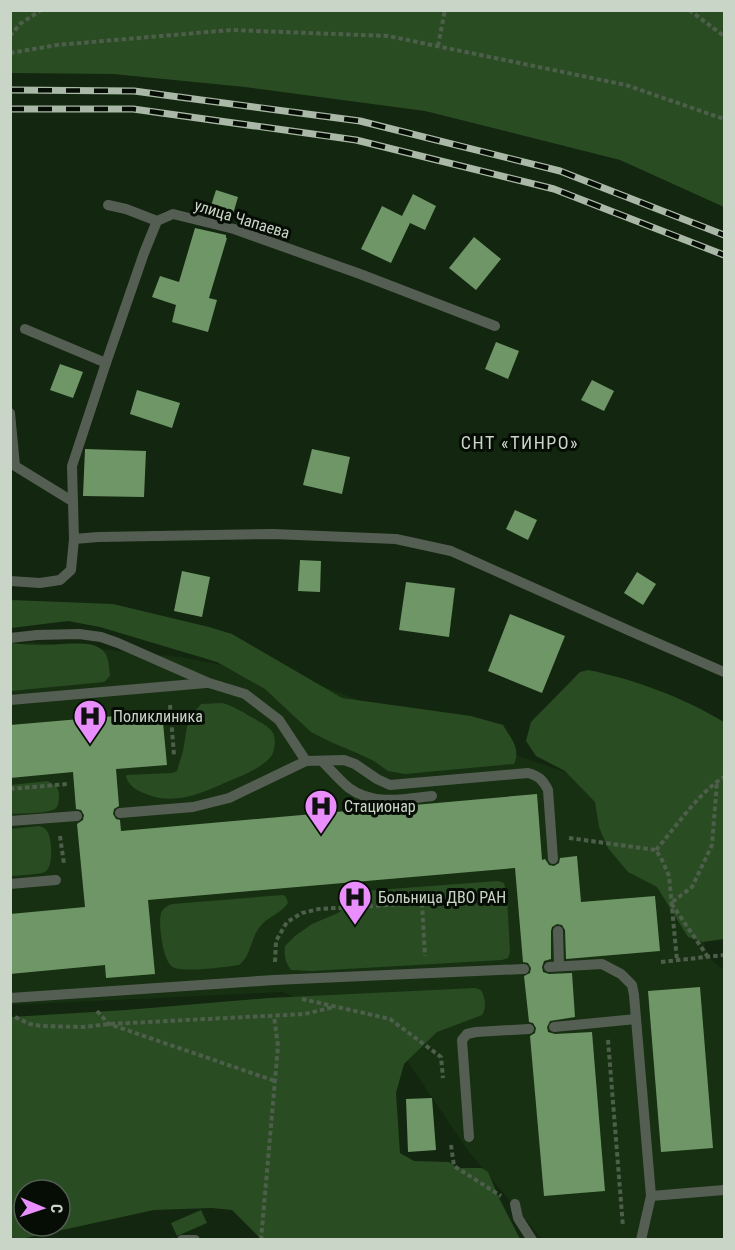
<svg xmlns="http://www.w3.org/2000/svg" width="735" height="1250" font-family="'Roboto Condensed',sans-serif">
  <style>
    .built { fill: #173012 }
    .green { fill: #294c23; fill-rule: evenodd }
    .building { fill: #6f9667 }
    .lines { fill: none; stroke-linecap: round; stroke-linejoin: round }
    .path { stroke: #4d5e4a; stroke-width: 4; stroke-dasharray: 4.5 3; stroke-linecap: butt }
    .lane { stroke: #555e53; stroke-width: 10 }
    .rail-casing { stroke: #aab8a7; stroke-width: 7 }
    .rail { stroke: #050d04; stroke-width: 4.5; stroke-dasharray: 14; stroke-linecap: butt }
    .labels { text-anchor: middle; dominant-baseline: central; stroke-width: 6; stroke-linejoin: round; paint-order: stroke }
    .street-label { font-size: 16px; fill: #c9d5c6; stroke: #050d04 }
    .poi-label { font-size: 16px; fill: #c9d5c6; stroke: #050d04; text-anchor: start }
    .neighbourhood-label { font-size: 18px; letter-spacing: 1.5px; fill: #c9d5c6; stroke: #050d04 }
  </style>
  <rect width="100%" height="100%" fill="#13260f"/>
  <path class="built" d="M30,642L180,657L308,681L364,702L582,778L691,896L708,957L724,970V1239H542L469,1152L395,1043L283,992L11,1005V646Z"/>
  <g class="green">
    <path d="M11,10L724,11V207L620,160L425,111L245,87L113,74L11,73Z"/>
    <path d="M11,600L113,604L209,627L232,634L342,698L471,716L503,725C511,739 521,748 514,764L405,774L388,771L374,761L357,753L333,743L311,732L265,689L217,662L100,627L68,621L11,628Z"/>
    <path d="M10,643C22,644 33,645 44,645C59,645 90,640 101,649C109,654 109,667 110,676L104,682L11,691Z"/>
    <path d="M588,670C600,672 612,676 625,679C661,690 692,703 724,722V939L703,942L688,937L657,887L628,872L608,848L599,827L595,802L565,771L536,756L526,741L531,722L580,672Z"/>
    <path d="M222,703C234,706 244,713 255,719C261,723 269,726 273,733C276,739 275,749 272,755C263,768 243,775 229,781C202,793 175,806 146,794C136,790 130,787 126,777L127,775L172,773L177,771L183,751L187,727L192,715L201,704Z"/>
    <path d="M48,781C54,785 59,787 59,795C59,800 59,806 55,809C46,814 21,813 11,814V785Z"/>
    <path d="M39,826C43,827 44,827 47,831C52,838 54,867 45,872C38,875 19,875 11,876V829Z"/>
    <path d="M498,881L504,883L507,897L510,952L508,958L502,960L312,971L291,970C285,962 284,955 285,946L295,936L312,924L338,913L364,891Z"/>
    <path d="M283,895L286,897L288,903C281,914 266,917 259,928C250,940 251,956 239,965C225,967 183,973 173,967C163,962 158,924 161,913C163,908 167,906 172,904Z"/>
    <path d="M475,988L481,990C485,997 487,1008 482,1015L437,1032L404,1064L396,1093L400,1153L414,1161L449,1162L458,1168H482L488,1172L500,1200L520,1239H261L232,1210L212,1208L154,1210L21,1239H11V1017L126,1010L269,998ZM24,1190H60V1226H24Z"/>
    <path d="M201,1210L207,1223L177,1236L171,1223Z"/>
  </g>
  <g class="building">
    <path d="M216,190L238,197L231,221L208,215Z"/>
    <path d="M413,194L436,206L425,230L410,223L391,263L361,249L382,206L402,216Z"/>
    <path d="M195,228L226,235V238H227L209,298L217,300L208,332L172,322L176,305L152,297L160,276L179,282Z"/>
    <path d="M474,237L501,259L476,290L449,268Z"/>
    <path d="M496,342L519,351L508,379L485,369Z"/>
    <path d="M60,364L83,372L73,398L50,390Z"/>
    <path d="M592,380L614,391L604,411L581,400Z"/>
    <path d="M137,390L180,403L172,428L130,414Z"/>
    <path d="M85,449L146,451L144,497L83,496Z"/>
    <path d="M312,449L350,457L342,494L303,485Z"/>
    <path d="M515,510L537,520L528,540L506,529Z"/>
    <path d="M300,560L321,561L320,592L298,591Z"/>
    <path d="M182,571L210,577L202,617L174,611Z"/>
    <path d="M637,572L656,584L643,605L624,593Z"/>
    <path d="M406,582L455,588L449,637L399,630Z"/>
    <path d="M510,614L565,636L542,693L488,671Z"/>
    <path d="M162,712L167,765L116,769L119,806L114,809L113,814L116,819L120,820L121,831L537,794L542,860L545,859L549,865L554,866L559,863L560,858L577,856L581,902L655,896L660,951L566,959L565,930L562,925L557,924L552,927L551,931V959L544,961L542,967L543,972L549,974L572,973L575,1017L550,1021L547,1027L548,1032L555,1034L592,1032L605,1191L544,1196L530,1036L535,1033L536,1028L533,1023L529,1022L524,976L530,973L531,968L528,963L523,962L515,868L148,900L155,974L106,978L105,965L10,974V914L85,907L77,824L83,820L84,815L81,810L76,809L73,772L10,778V725Z"/>
    <path d="M700,987L713,1148L661,1152L648,991Z"/>
    <path d="M432,1098L436,1150L408,1152L406,1099Z"/>
  </g>
  <g class="lines">
    <g class="path">
      <path d="M689,10L724,36"/>
      <path d="M10,36L20,24L41,10"/>
      <path d="M438,46L445,10"/>
      <path d="M10,53L57,45L231,30L388,36L626,85L724,119"/>
      <path d="M170,705L174,755"/>
      <path d="M10,789L67,784"/>
      <path d="M60,836L64,864"/>
      <path d="M569,838L656,850L662,860L669,876L677,961"/>
      <path d="M656,850C676,827 698,793 724,777"/>
      <path d="M422,903L425,956"/>
      <path d="M708,957L671,903L692,887L712,845L717,782"/>
      <path d="M275,962L276,941L287,922L302,913L319,909L495,899"/>
      <path d="M661,962L724,955"/>
      <path d="M302,999L390,1019L441,1057L443,1078"/>
      <path d="M97,1011L109,1024L275,1081"/>
      <path d="M15,1017L30,1024L42,1026L84,1027L109,1024L305,1014L334,1007"/>
      <path d="M608,1040L623,1227"/>
      <path d="M451,1145L454,1166L501,1196"/>
      <path d="M261,1240L278,1046L274,1016"/>
      <path d="M663,1240H684"/>
    </g>
    <g class="lane">
      <path d="M108,205L126,209L157,221"/>
      <path d="M25,329L106,363"/>
      <path d="M10,413L15,466L72,501"/>
      <path d="M74,539L72,466L106,363L144,253L157,221L173,214L234,229L360,274L495,326"/>
      <path d="M10,581L40,583L60,580L71,570L74,539L98,537L273,534L396,539L451,551L639,635L724,672"/>
      <path d="M10,638L37,635L79,634L101,637L118,643L209,683L245,694L279,720L306,761L344,760L355,764L377,779L390,785L528,773C539,776 543,780 548,790L553,859"/>
      <path d="M10,700L206,683"/>
      <path d="M322,761C331,770 339,780 349,788C373,806 405,799 432,796"/>
      <path d="M120,813L193,807L229,798L306,761"/>
      <path d="M10,821L77,816"/>
      <path d="M10,884L56,880"/>
      <path d="M558,931L559,966"/>
      <path d="M549,967L602,964L621,974L632,985L634,995L651,1196L641,1240"/>
      <path d="M10,998L274,980L524,969"/>
      <path d="M554,1027L636,1019"/>
      <path d="M469,1137L462,1040L467,1034L476,1032L529,1029"/>
      <path d="M651,1196L724,1190"/>
      <path d="M515,1204L518,1218L532,1240"/>
      <path d="M182,1240H195"/>
    </g>
    <g class="rail-casing">
      <g id="rail">
        <path d="M10,90L134,91L360,121L560,171L724,235"/>
        <path d="M10,109H133L356,140L554,189L724,255"/>
      </g>
    </g>
    <use href="#rail" class="rail"/>
  </g>
  <defs>
    <g id="hospital-pin" transform="scale(1.725)"><path d="M0 17L-7.5 6A9.5 9.5 0 1 1 7.5 6Z" fill="#ea8dfd" stroke="#050d04"/><path d="M-5-5h3v3.5h4V-5h3V5h-3V1.5h-4V5h-3Z" fill="#111"/></g>
  </defs>
  <g fill-rule="evenodd">
    <use href="#hospital-pin" x="90" y="716"/>
    <use href="#hospital-pin" x="321" y="806"/>
    <use href="#hospital-pin" x="355" y="897"/>
  </g>
  <g class="labels">
    <g class="street-label">
      <text transform="translate(242 219) rotate(17)">улица Чапаева</text>
    </g>
    <g class="poi-label">
      <text x="113" y="716">Поликлиника</text>
      <text x="344" y="806">Стационар</text>
      <text x="378" y="897">Больница ДВО РАН</text>
    </g>
    <g class="neighbourhood-label">
      <text x="520" y="442">СНТ «ТИНРО»</text>
    </g>
  </g>
  <rect width="735" height="1250" fill="none" stroke="#c9d5c6" stroke-width="24"/>
  <g transform="translate(42 1208) rotate(92)"><circle r="28" fill="#050d04" stroke="#535d52" stroke-width="1.5"/>
  <path d="M0-4.5L10 22L0 15L-10 22Z" fill="#ea8dfd"/>
  <text y="-9" font-size="16" font-weight="bold" text-anchor="middle" fill="#c9d5c6">С</text>
  </g>
</svg>
